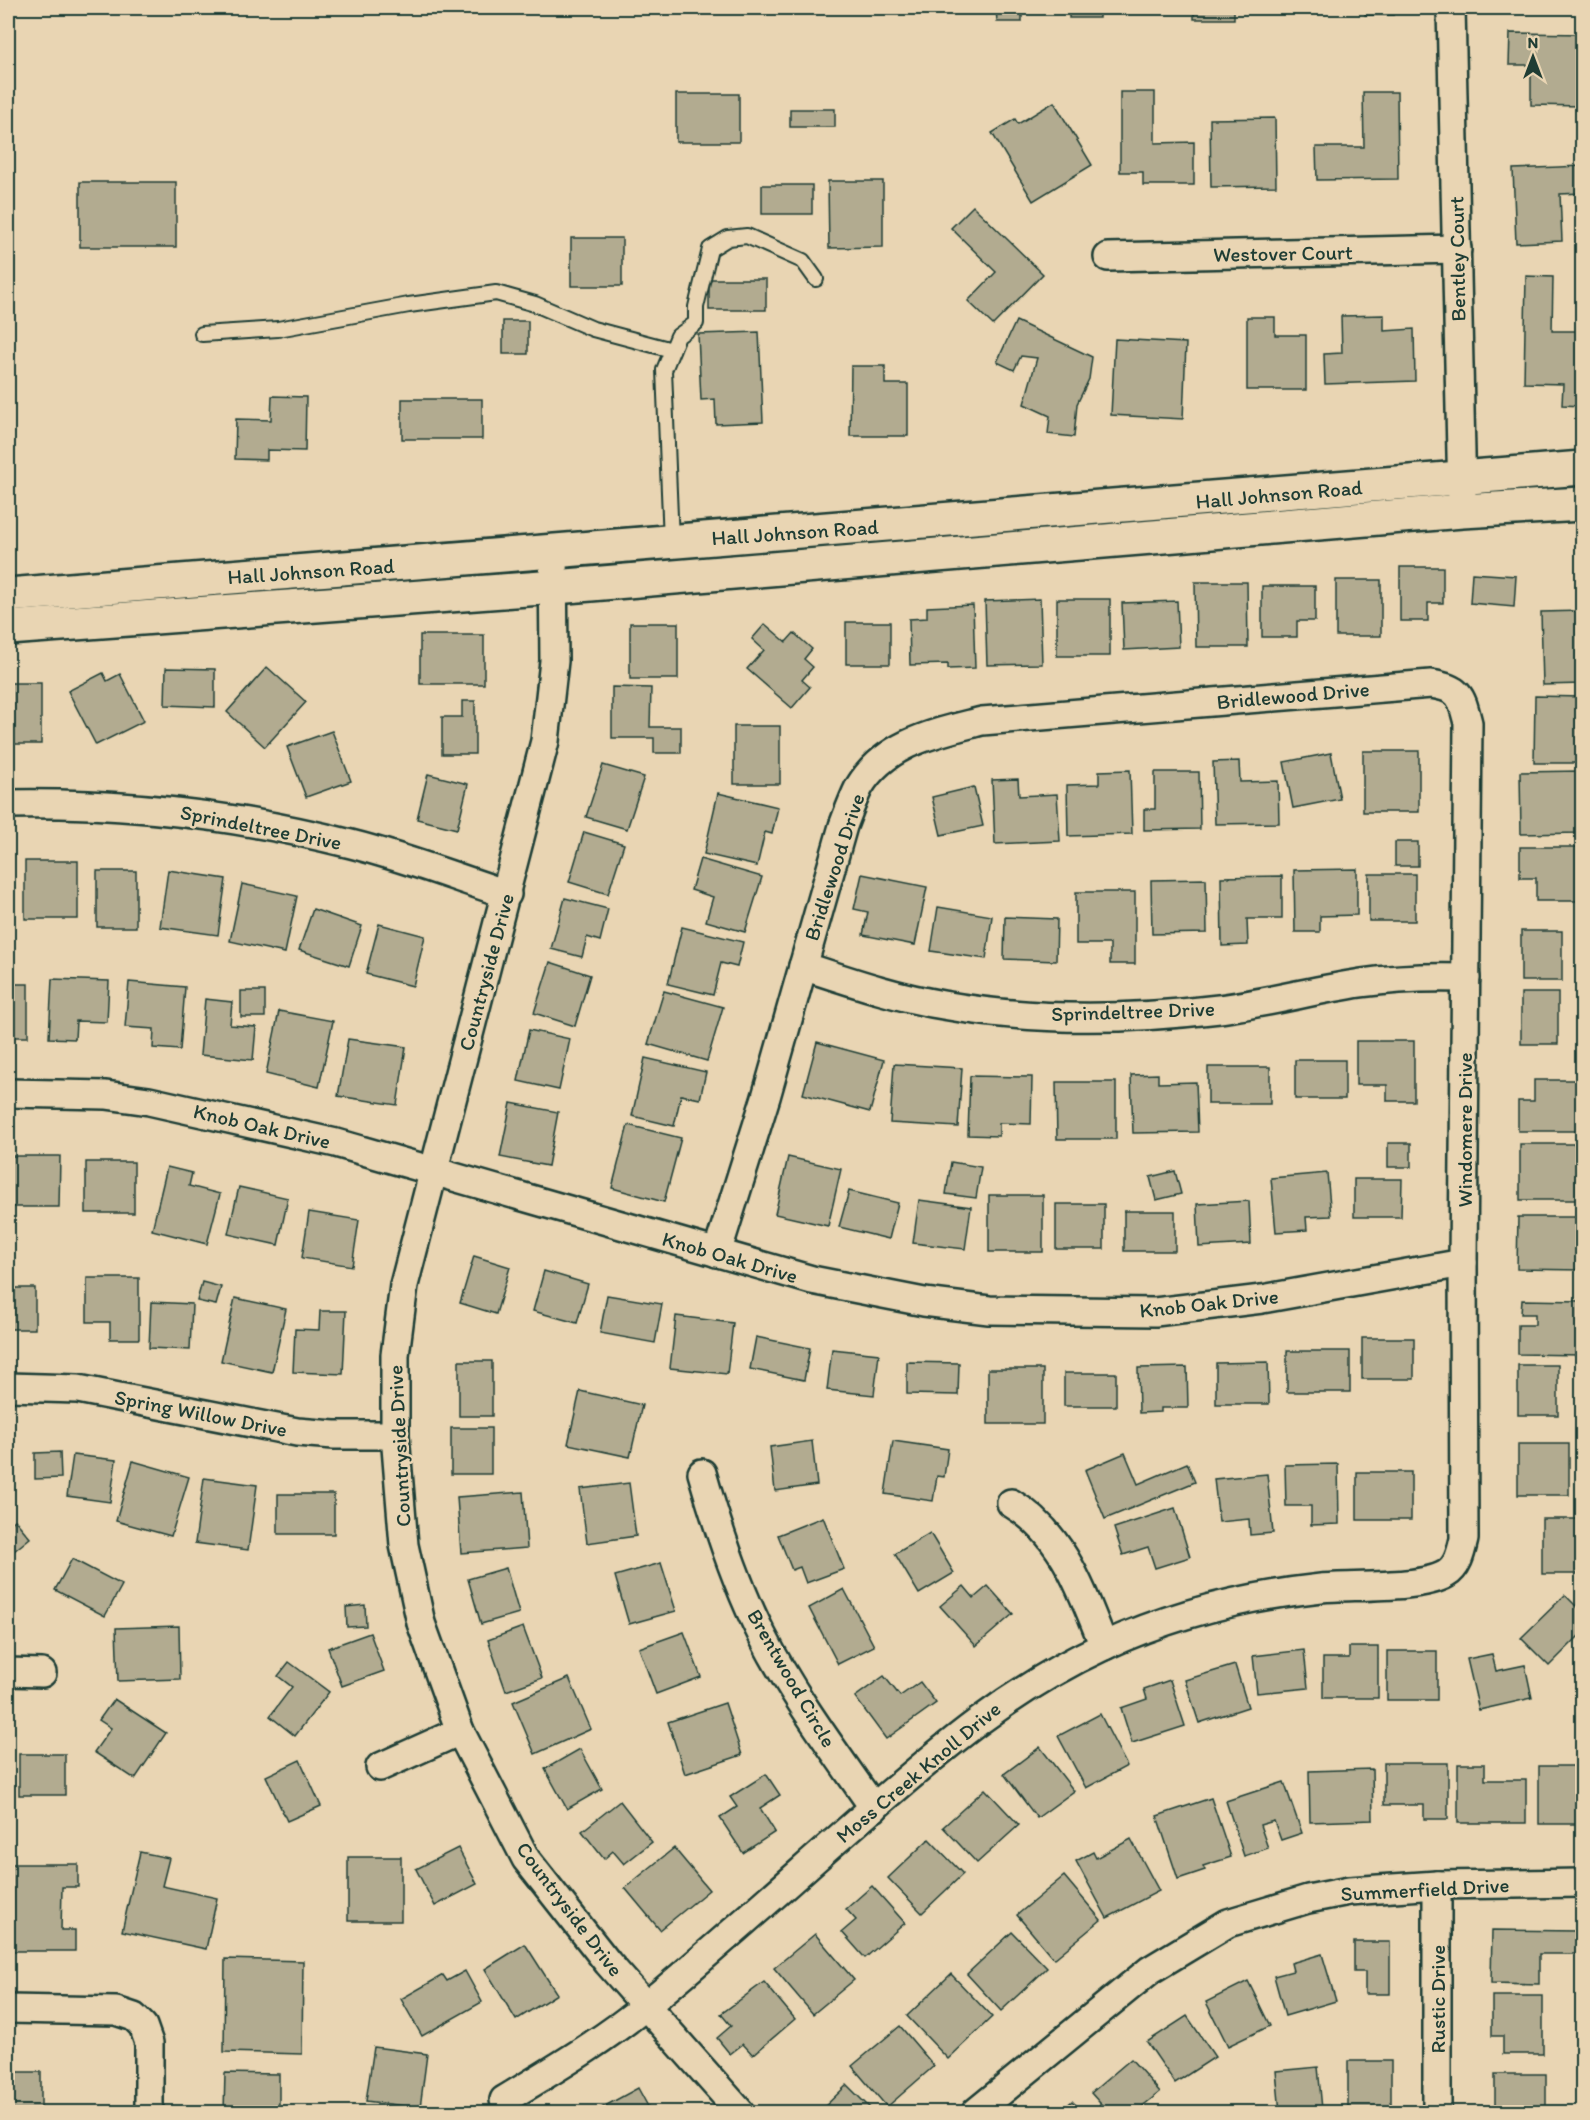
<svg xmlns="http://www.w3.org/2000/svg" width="1590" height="2120" font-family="Itim,sans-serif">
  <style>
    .building { fill: #b2ab90; stroke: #1f3d34; stroke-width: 1.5 }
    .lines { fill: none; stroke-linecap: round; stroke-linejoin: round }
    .lane-casing { stroke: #1f3d34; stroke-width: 18 }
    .street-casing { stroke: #1f3d34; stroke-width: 32 }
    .secondary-casing { stroke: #1f3d34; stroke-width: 38 }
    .lane { stroke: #e9d5b3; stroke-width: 14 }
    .street { stroke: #e9d5b3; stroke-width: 27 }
    .secondary { stroke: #e9d5b3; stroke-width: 33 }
    .labels { text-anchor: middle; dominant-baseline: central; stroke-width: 5; stroke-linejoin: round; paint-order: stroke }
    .street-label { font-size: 21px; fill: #1f3d34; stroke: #e9d5b3 }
  </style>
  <rect width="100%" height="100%" fill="#e9d5b3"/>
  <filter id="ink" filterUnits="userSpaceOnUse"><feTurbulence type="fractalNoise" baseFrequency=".0167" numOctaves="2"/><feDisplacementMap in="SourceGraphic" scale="12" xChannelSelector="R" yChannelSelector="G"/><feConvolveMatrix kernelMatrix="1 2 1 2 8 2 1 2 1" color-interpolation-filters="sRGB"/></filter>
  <g filter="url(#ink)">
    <g class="building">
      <path d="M996,8H1022V22H997Z"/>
      <path d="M1069,8H1125H1099V18H1069Z"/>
      <rect x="1194" y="8" width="40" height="11"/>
      <path d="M1365,8H1395L1394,15H1365Z"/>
      <path d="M1510,33L1582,34V106L1531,105V65H1509Z"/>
      <path d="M1120,92H1155V143L1194,142V185H1143V172H1120Z"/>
      <path d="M1363,92H1397L1398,179L1317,180L1316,147H1364Z"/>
      <rect x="676" y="94" width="63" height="48"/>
      <path d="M1054,102L1092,165L1033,201L992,133L1015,119L1018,124Z"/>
      <rect x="790" y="109" width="45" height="18"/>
      <path d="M1275,118L1276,186L1211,187L1210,119Z"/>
      <path d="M1582,166V193L1560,194L1562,241L1516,243L1513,169Z"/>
      <path d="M828,181H883V247L829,248Z"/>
      <rect x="80" y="182" width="96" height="65"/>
      <rect x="762" y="185" width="50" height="29"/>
      <path d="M973,206L1043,274L993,325L968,301L996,272L951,228Z"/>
      <rect x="571" y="238" width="51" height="48"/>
      <path d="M1526,276L1553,277L1552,331H1582V406L1562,405L1563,384L1524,383Z"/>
      <rect x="709" y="279" width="57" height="31"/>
      <path d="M1384,315V331L1414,329L1415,381L1325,384L1324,354L1342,353L1341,316Z"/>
      <path d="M1247,317H1275V335H1306V390H1247Z"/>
      <rect x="503" y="321" width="25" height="33"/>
      <path d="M1016,321L1092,357L1089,379L1077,404L1074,437L1048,434L1050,416L1024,404L1037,358L1021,356L1014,370L997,362Z"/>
      <path d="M759,332L763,422L716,424L715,399L701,400L698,334Z"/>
      <path d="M1115,339L1186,343L1183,419L1111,415Z"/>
      <path d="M851,366H885V384H908V436H850Z"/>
      <path d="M272,396L306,397L305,451L267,450V460L235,459L236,419L271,420Z"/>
      <rect x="402" y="399" width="80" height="40"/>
      <path d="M1400,567H1443V603H1428V621H1400Z"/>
      <path d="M1472,573L1516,576L1514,607L1470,603Z"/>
      <rect x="1336" y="580" width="45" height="56"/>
      <path d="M1195,582H1247L1248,647H1196Z"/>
      <path d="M1262,586H1315V621H1297V637H1262Z"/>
      <path d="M1040,599L1042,664L987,665L985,601Z"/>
      <rect x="1057" y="599" width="53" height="57"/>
      <path d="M1177,601L1179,647L1124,650L1122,603Z"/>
      <path d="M973,605L975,668L948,669V664L910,665L909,619L927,618V607Z"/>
      <path d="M1582,611V684L1543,685L1541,612Z"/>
      <rect x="846" y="622" width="44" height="42"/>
      <rect x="630" y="623" width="48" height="56"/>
      <path d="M765,624L786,642L794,633L812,649L804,659L813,667L802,680L810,687L792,708L747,669L764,650L752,639Z"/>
      <rect x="420" y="635" width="64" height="49"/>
      <path d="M267,667L306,702L265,747L227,712Z"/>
      <path d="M166,668L215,669V707L165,705Z"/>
      <path d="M103,673L107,681L120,674L144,721L96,745L68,691Z"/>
      <rect x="8" y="683" width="33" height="61"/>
      <path d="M612,687L651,688L650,727H681V753H654V738H612Z"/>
      <path d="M1535,696L1582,697V763H1534Z"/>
      <path d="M462,701H475V754H442V717H462Z"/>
      <rect x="734" y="726" width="46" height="58"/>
      <path d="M332,731L351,781L306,797L287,747Z"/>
      <rect x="1363" y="751" width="56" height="61"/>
      <path d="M1331,753L1340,799L1293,808L1284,762Z"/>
      <path d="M1239,761L1240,782L1278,781L1279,823L1215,824L1213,762Z"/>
      <path d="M603,765L644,777L627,829L586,817Z"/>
      <path d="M1130,770L1132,834L1068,836L1067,785L1099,784V771Z"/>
      <path d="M1580,771L1582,833L1521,834L1520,772Z"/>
      <path d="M1155,772H1199L1200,829L1144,830V809H1155Z"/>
      <path d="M428,774L468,784L457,829L417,819Z"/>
      <path d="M1018,779L1019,796L1057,794L1060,841L995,844L992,780Z"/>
      <path d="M974,787L983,826L941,835L932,797Z"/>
      <path d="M718,793L778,807L772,834L765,832L757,866L704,854Z"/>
      <path d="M584,832L624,844L608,894L569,882Z"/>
      <rect x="1395" y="842" width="23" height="24"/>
      <path d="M1520,847H1582V901H1536V878H1520Z"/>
      <path d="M700,859L762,877L745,932L706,921L713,897L691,890Z"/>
      <rect x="8" y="861" width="4" height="54"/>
      <rect x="25" y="861" width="53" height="58"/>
      <path d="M1357,869V915L1320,916V932H1295L1294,870Z"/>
      <path d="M168,870L226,879L218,935L160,927Z"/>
      <rect x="97" y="871" width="39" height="56"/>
      <path d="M862,874L927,887L915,945L863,935L868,912L854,909Z"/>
      <rect x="1369" y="874" width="46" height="47"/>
      <path d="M1282,876V919H1247L1248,945L1222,946L1221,877Z"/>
      <path d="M1206,879L1207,933L1152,934L1151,880Z"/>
      <path d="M242,884L297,896L285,953L230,941Z"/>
      <path d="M1076,892H1135V964H1110V944H1076Z"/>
      <path d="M565,898L608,909L600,941L587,937L582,957L551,949Z"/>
      <path d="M938,907L992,916L986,959L931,951Z"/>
      <path d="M313,909L362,926L349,966L299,950Z"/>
      <path d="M1005,917L1057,919L1056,961L1004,959Z"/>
      <path d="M379,924L425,936L413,986L366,974Z"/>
      <path d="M682,927L743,942L737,967L721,963L713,995L668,984Z"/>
      <rect x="1521" y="931" width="41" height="50"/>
      <path d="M550,962L590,975L575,1026L534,1013Z"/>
      <path d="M52,979L109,981L107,1022L76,1021L75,1039L49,1038Z"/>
      <path d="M129,982L185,987L180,1050L153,1048L154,1029L125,1027Z"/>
      <rect x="8" y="984" width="20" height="53"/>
      <rect x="241" y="991" width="24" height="26"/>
      <path d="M664,991L723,1007L707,1061L648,1044Z"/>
      <rect x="1521" y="993" width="37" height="51"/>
      <path d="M205,999L232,1002L230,1025L256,1027L253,1060L200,1055Z"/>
      <path d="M279,1011L333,1021L319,1087L266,1074Z"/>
      <path d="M529,1030L570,1039L559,1090L518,1081Z"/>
      <path d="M348,1039L406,1047L397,1105L338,1096Z"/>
      <path d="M1356,1041H1414V1101H1387V1085H1356Z"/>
      <path d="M817,1042L884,1060L870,1112L803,1094Z"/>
      <path d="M645,1058L706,1072L700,1099L681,1095L674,1126L632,1116Z"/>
      <rect x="1295" y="1060" width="50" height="39"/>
      <path d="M894,1064L962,1068L958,1127L890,1123Z"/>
      <rect x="1208" y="1067" width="62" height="37"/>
      <path d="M1158,1074V1083L1196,1082L1198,1132L1133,1133L1131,1075Z"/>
      <path d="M970,1076L1032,1077L1031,1124L999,1123V1136L968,1135Z"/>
      <path d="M1534,1080H1582V1131H1518V1101H1534Z"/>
      <path d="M1056,1082H1116V1139H1057Z"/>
      <path d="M511,1103L558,1112L548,1166L500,1157Z"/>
      <path d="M628,1125L681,1138L664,1202L612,1188Z"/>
      <rect x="1388" y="1143" width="23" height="24"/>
      <rect x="1520" y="1144" width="57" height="56"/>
      <path d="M8,1156H60L59,1207H8Z"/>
      <path d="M788,1157L841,1169L828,1226L775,1214Z"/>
      <rect x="86" y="1162" width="48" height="51"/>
      <path d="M951,1162L981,1167L976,1198L946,1194Z"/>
      <path d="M167,1167L192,1173L189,1186L220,1194L207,1244L152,1230Z"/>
      <path d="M1175,1171L1181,1194L1156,1200L1150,1177Z"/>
      <path d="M1327,1173L1331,1216L1306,1217L1307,1230L1276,1232L1271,1178Z"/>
      <path d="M1354,1179H1402L1401,1217H1354Z"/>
      <path d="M239,1187L288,1198L278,1245L228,1234Z"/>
      <path d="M849,1191L898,1203L889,1239L839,1227Z"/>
      <rect x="989" y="1195" width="54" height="57"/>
      <path d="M919,1200L971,1207L965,1249L913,1243Z"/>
      <path d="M1249,1201L1251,1244L1199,1247L1197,1204Z"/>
      <rect x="1056" y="1204" width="48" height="45"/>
      <rect x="1124" y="1211" width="51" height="40"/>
      <path d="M309,1212L359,1220L352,1266L302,1258Z"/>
      <path d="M1518,1217H1582V1270L1517,1269Z"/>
      <path d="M474,1256L510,1267L496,1314L460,1303Z"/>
      <path d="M544,1271L588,1284L577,1323L533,1311Z"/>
      <path d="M87,1278H139V1339H110V1322H87Z"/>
      <path d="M202,1282L221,1287L216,1305L197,1301Z"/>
      <rect x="8" y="1288" width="27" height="41"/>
      <path d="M607,1295L662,1304L655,1343L600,1333Z"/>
      <path d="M235,1298L286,1309L272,1372L221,1361Z"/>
      <path d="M1522,1300L1582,1301V1355L1518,1354V1325H1535V1314H1521Z"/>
      <path d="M151,1302L192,1304L190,1350L149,1348Z"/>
      <path d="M320,1311H346L343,1374L293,1372L295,1329L319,1330Z"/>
      <path d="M676,1316L733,1323L727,1374L670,1368Z"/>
      <path d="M756,1337L810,1348L804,1380L750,1369Z"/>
      <rect x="1362" y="1338" width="52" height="41"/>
      <path d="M832,1349L879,1354L874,1395L827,1390Z"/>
      <rect x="1287" y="1351" width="63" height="41"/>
      <rect x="459" y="1361" width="33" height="55"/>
      <path d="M907,1362L959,1363L958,1395L907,1394Z"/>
      <path d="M1268,1362L1269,1404H1216V1363Z"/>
      <rect x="1518" y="1365" width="40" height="50"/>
      <path d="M1187,1367L1188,1408H1161V1412L1139,1413L1138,1368Z"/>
      <rect x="988" y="1369" width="55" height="55"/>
      <rect x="1064" y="1373" width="52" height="33"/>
      <path d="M580,1391L642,1405L630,1457L568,1444Z"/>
      <rect x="451" y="1428" width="40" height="46"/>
      <path d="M812,1441L817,1485L775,1491L770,1447Z"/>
      <path d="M893,1441L948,1449L944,1477L937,1476L933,1501L885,1494Z"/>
      <rect x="1518" y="1444" width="51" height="51"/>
      <path d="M60,1452L61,1478L35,1479V1453Z"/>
      <path d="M1125,1453L1138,1484L1187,1463L1195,1482L1105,1519L1085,1470Z"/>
      <path d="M73,1455L116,1460L110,1502L67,1496Z"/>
      <path d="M133,1461L189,1477L171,1536L116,1521Z"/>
      <path d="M1338,1464L1339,1524L1311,1525V1506H1286L1285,1465Z"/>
      <rect x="1357" y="1472" width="54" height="48"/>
      <path d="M1267,1474L1273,1533L1250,1535L1249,1519L1219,1522L1214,1479Z"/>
      <path d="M204,1478L257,1485L248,1550L195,1543Z"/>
      <path d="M629,1483L636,1536L587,1543L580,1489Z"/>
      <path d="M523,1492L527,1548L461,1553L457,1497Z"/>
      <rect x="278" y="1494" width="56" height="40"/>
      <path d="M1175,1508L1190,1557L1155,1568L1148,1547L1123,1555L1114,1528Z"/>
      <path d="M823,1517L844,1569L806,1583L800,1567L792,1570L778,1535Z"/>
      <rect x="1542" y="1519" width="36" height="55"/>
      <path d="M15,1520L30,1538L14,1551L8,1543V1526Z"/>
      <path d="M930,1533L954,1573L919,1594L895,1554Z"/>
      <path d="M72,1559L122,1585L105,1616L55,1590Z"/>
      <path d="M661,1563L676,1611L629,1624L615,1576Z"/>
      <path d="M506,1568L519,1613L481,1624L468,1579Z"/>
      <path d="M964,1586L974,1598L988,1586L1013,1614L976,1646L940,1606Z"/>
      <path d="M844,1589L874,1646L838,1664L809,1608Z"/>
      <path d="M1565,1595L1582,1612V1633L1549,1666L1521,1638Z"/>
      <path d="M365,1605L366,1626L347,1627L346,1607Z"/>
      <path d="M179,1626L180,1679L118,1681L116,1628Z"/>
      <path d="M523,1627L542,1678L506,1691L488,1640Z"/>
      <path d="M684,1632L701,1677L656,1694L639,1648Z"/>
      <path d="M370,1633L384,1671L342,1686L328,1648Z"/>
      <path d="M1349,1647H1378V1698H1323V1658H1349Z"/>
      <path d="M1304,1650L1308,1688L1257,1693L1253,1656Z"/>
      <rect x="1387" y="1651" width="50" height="49"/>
      <path d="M1492,1654L1496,1671L1525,1665L1532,1698L1479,1710L1467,1659Z"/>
      <path d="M289,1662L329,1692L295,1736L270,1716L292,1687L278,1676Z"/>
      <path d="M1235,1665L1248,1707L1199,1723L1185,1680Z"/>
      <path d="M884,1676L900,1696L920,1682L936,1703L886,1739L855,1697Z"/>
      <path d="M569,1678L591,1729L535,1754L513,1702Z"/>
      <path d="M1170,1680L1185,1726L1132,1743L1121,1708L1147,1699L1144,1689Z"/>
      <path d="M114,1699L166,1733L135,1779L94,1752L111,1728L99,1720Z"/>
      <path d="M725,1703L742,1755L685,1774L668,1722Z"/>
      <path d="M1100,1714L1127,1766L1086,1788L1058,1736Z"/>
      <path d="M1040,1747L1074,1791L1037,1818L1004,1774Z"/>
      <path d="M580,1749L602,1789L567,1809L545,1769Z"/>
      <rect x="19" y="1754" width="46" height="41"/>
      <path d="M300,1760L321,1806L287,1821L266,1776Z"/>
      <path d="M1384,1763H1448V1819H1424V1805H1384Z"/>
      <path d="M1458,1764H1485V1780H1526V1823H1458Z"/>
      <rect x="1539" y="1766" width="43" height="58"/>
      <path d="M1372,1769L1373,1820L1310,1822L1309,1771Z"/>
      <path d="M766,1774L780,1795L760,1808L775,1832L743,1853L720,1818L737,1807L730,1797Z"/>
      <path d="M1284,1782L1302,1833L1281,1840L1274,1821L1260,1825L1268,1848L1244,1856L1226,1801Z"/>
      <path d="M985,1789L1019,1825L977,1863L943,1827Z"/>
      <path d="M1211,1798L1231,1857L1203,1866L1205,1870L1178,1879L1157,1816Z"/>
      <path d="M620,1801L652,1842L624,1864L613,1851L604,1859L582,1831Z"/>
      <path d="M929,1839L963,1874L922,1913L888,1878Z"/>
      <path d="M1131,1839L1159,1891L1107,1918L1076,1861L1093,1852L1096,1858Z"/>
      <path d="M458,1848L477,1884L435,1906L416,1869Z"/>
      <path d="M674,1848L709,1890L660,1930L625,1888Z"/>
      <path d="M140,1852L169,1858L162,1886L217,1898L206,1949L122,1931Z"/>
      <rect x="348" y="1857" width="53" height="64"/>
      <path d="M10,1864H78V1887H62L61,1930H75V1951H10Z"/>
      <path d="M1064,1876L1101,1920L1054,1959L1017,1915Z"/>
      <path d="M872,1886L905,1923L865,1958L842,1932L856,1920L846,1909Z"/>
      <path d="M1492,1930L1577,1931V1954H1539V1984L1491,1983Z"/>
      <path d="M1012,1932L1047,1968L1001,2011L967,1974Z"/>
      <path d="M815,1934L854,1980L813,2014L774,1968Z"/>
      <path d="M1354,1942H1390V1994H1365V1972H1354Z"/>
      <path d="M525,1944L557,1994L516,2020L485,1969Z"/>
      <path d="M1322,1954L1336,2001L1285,2016L1274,1976L1293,1971L1291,1963Z"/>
      <path d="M225,1959L303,1961L302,2054L224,2052Z"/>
      <path d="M465,1971L482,2002L422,2036L401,1999L443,1975L447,1981Z"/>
      <path d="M951,1974L992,2017L948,2059L907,2016Z"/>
      <path d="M1248,1981L1270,2026L1228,2046L1206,2002Z"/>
      <path d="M764,1982L795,2019L753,2055L743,2044L730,2054L717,2038L731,2026L721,2014Z"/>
      <path d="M1492,1996H1543V2054H1503V2036H1492Z"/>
      <path d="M1187,2016L1215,2057L1175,2083L1147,2042Z"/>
      <path d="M900,2026L934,2066L887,2107L852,2066Z"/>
      <path d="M374,2047L427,2054L420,2108L366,2101Z"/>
      <path d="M1131,2059L1160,2092L1135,2112H1108L1091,2093Z"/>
      <rect x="1348" y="2061" width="43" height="51"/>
      <path d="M1318,2067L1322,2109L1280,2112L1276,2071Z"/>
      <rect x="8" y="2072" width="33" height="40"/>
      <path d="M225,2073L279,2074V2112H224Z"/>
      <rect x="1495" y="2074" width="51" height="38"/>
      <path d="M847,2085L874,2112H819Z"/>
      <path d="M638,2088L651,2112H594Z"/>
      <path d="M1072,2101L1083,2112H1060Z"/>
    </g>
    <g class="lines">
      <g class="lane-casing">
        <g id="lane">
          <path d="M202,334L278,329L409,305L496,293L535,304L593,329L672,350"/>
          <path d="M671,541L664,370L678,336L696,323V307L710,249L728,238L747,236L803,261L816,279"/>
        </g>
      </g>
      <g class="street-casing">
        <g id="street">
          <path d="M1451,8L1462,498"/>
          <path d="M1108,257L1457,249"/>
          <path d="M553,552L554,661L545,741L404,1285L395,1355V1435L404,1545L421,1623L460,1731L526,1859L608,1963L740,2112"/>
          <path d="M8,804C124,802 237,815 351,844C403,857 455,877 507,894"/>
          <path d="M803,966C849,981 895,997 943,1005C1032,1021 1129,1020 1219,1009C1267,1003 1314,990 1361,983C1395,978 1431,977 1466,978"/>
          <path d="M8,1093L106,1095L149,1101L336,1143L812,1280L924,1302L989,1310L1155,1312L1262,1299L1463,1263"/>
          <path d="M8,1387L78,1389L297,1432L334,1435H395"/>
          <path d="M702,1473C718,1529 736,1584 762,1635C793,1696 835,1752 874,1808"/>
          <path d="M1011,1503C1064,1534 1082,1592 1104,1646"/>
          <path d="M8,1672L42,1673"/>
          <path d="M380,1767L460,1731"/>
          <path d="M1437,1885V2112"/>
          <path d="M8,2009L116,2011L134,2017L143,2026L149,2043V2112"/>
          <path d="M504,2100C553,2070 603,2041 648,2004C722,1943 793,1878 865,1815C942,1748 1011,1689 1104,1646C1173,1614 1246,1596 1321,1588C1352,1585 1421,1589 1446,1574C1458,1567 1461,1552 1464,1539L1463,1263L1468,723C1461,696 1461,689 1431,684L982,721C936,733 886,742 859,787C853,799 848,813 843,826L766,1097L717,1253"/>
          <path d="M976,2112L1150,1970L1228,1923L1308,1899L1349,1891L1437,1885L1582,1883"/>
        </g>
      </g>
      <g class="secondary-casing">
        <g id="secondary">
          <path d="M8,595L1582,468"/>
          <path d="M8,628L555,587L1462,511L1582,504"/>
        </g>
      </g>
      <use href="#lane" class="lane"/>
      <use href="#street" class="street"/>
      <use href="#secondary" class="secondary"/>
    </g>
  </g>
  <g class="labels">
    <g class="street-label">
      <text transform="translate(1283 253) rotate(-1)">Westover Court</text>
      <text transform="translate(1457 259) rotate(-91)">Bentley Court</text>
      <text transform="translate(1279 494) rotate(-5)">Hall Johnson Road</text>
      <text transform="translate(795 532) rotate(-4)">Hall Johnson Road</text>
      <text transform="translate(311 571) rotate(-4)">Hall Johnson Road</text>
      <text transform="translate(1293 695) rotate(-5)">Bridlewood Drive</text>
      <text transform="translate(261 827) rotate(11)">Sprindeltree Drive</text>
      <text transform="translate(834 867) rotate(-72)">Bridlewood Drive</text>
      <text transform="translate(486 972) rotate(-75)">Countryside Drive</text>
      <text transform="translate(1133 1011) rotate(-2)">Sprindeltree Drive</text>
      <text transform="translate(262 1126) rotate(13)">Knob Oak Drive</text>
      <text transform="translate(1464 1130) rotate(-90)">Windomere Drive</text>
      <text transform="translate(730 1257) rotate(16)">Knob Oak Drive</text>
      <text transform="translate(1209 1303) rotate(-6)">Knob Oak Drive</text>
      <text transform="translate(201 1413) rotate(11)">Spring Willow Drive</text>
      <text transform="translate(399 1446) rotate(-93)">Countryside Drive</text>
      <text transform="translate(792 1678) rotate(60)">Brentwood Circle</text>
      <text transform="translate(918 1772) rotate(-40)">Moss Creek Knoll Drive</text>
      <text transform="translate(1425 1889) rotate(-3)">Summerfield Drive</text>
      <text transform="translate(570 1909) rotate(53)">Countryside Drive</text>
      <text transform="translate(1437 1999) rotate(-90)">Rustic Drive</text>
    </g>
  </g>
  <rect width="1590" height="2120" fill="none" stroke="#e9d5b3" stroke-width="30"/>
  <rect x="15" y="15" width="1560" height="2090" fill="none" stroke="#1f3d34" stroke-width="2" filter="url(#ink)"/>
  <g transform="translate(1533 57)" stroke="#e9d5b3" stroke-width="4.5" paint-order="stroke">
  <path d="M0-4.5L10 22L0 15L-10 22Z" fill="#1f3d34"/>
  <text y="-9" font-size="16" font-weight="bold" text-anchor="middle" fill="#1f3d34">N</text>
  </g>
</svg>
